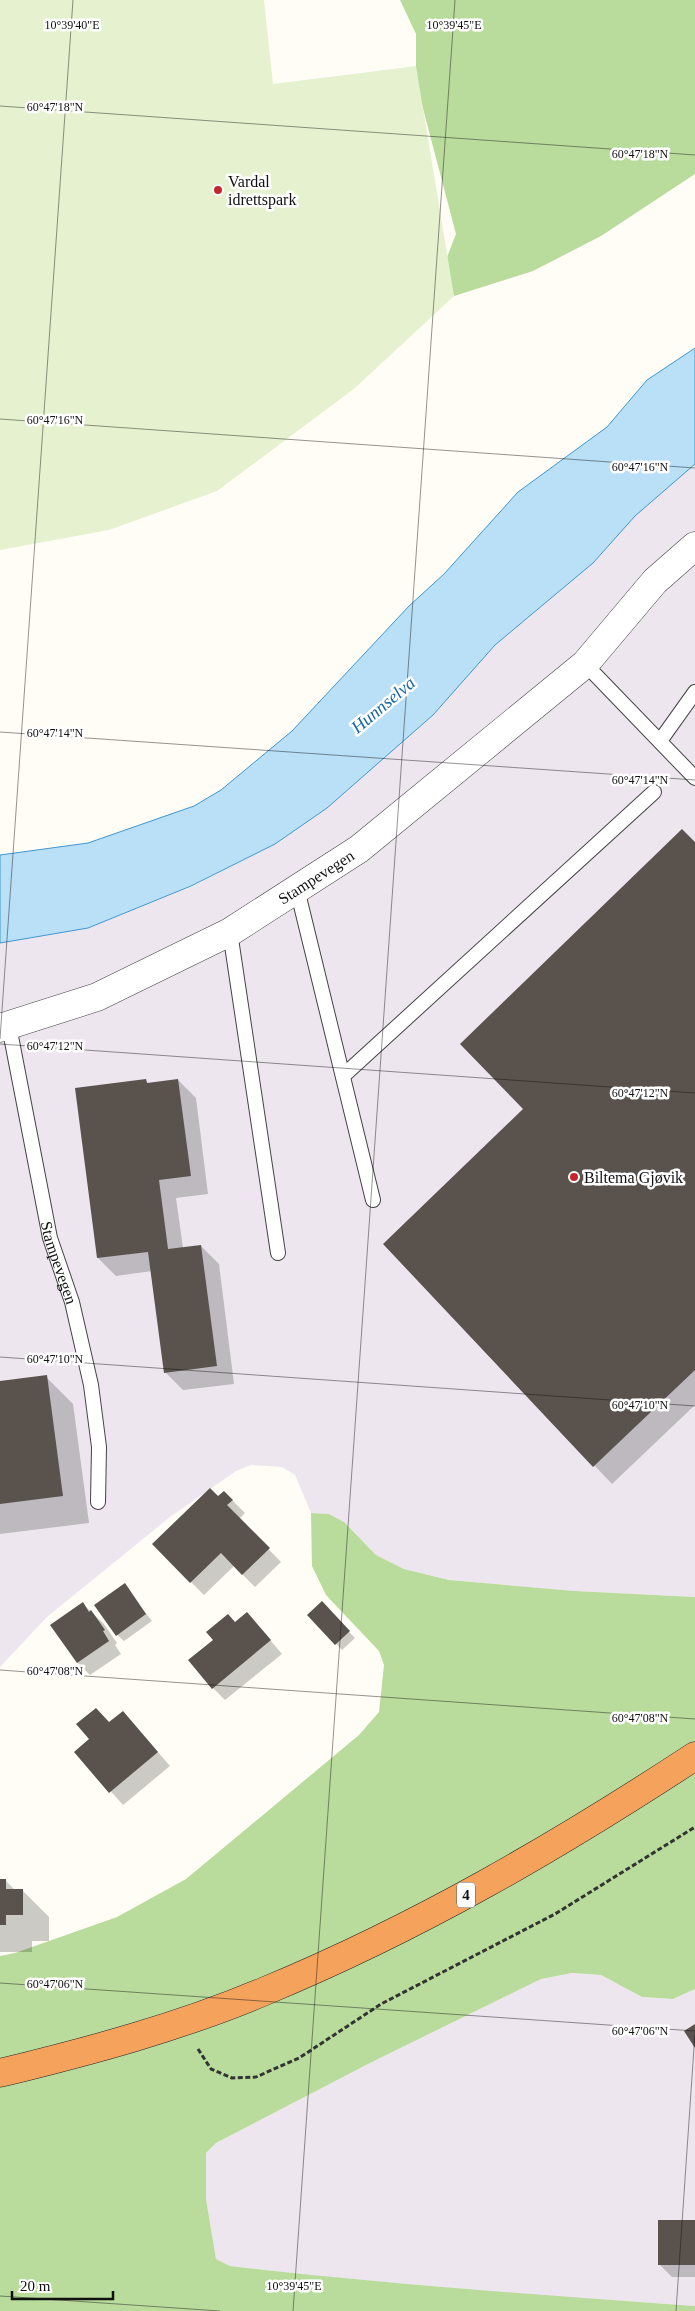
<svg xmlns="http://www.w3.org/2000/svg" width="695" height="2311" font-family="'Times New Roman',serif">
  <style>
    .industrial { fill: #eee6ef }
    .forest { fill: #b9dc9c }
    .pitch { fill: #e6f2cf }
    .water { fill: #b9e0f7; stroke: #3f96cf }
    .shadow { fill: #0003 }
    .building { fill: #5a524d }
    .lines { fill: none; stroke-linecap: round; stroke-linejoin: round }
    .lane-casing { stroke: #444; stroke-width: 16 }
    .street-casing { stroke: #444; stroke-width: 29 }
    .highway-casing { stroke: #222; stroke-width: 29 }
    .path { stroke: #333; stroke-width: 3; stroke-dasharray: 5 2.5; stroke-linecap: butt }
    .lane { stroke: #fff; stroke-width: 14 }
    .street { stroke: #fff; stroke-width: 28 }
    .highway { stroke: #f5a25d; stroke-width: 28 }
    .ticks { fill: none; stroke: #111; stroke-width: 1; stroke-opacity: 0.45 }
    .poi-dot { fill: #c4262e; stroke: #fff; stroke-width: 2 }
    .labels { text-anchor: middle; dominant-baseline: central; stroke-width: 5; stroke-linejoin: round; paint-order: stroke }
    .shield { fill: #fff; stroke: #585858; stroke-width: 1 }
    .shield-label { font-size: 15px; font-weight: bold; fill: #111 }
    .poi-label { font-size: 16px; fill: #111; stroke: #fff; text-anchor: start }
    .street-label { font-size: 16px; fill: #111; stroke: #fff }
    .water-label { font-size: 18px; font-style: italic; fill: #1768a6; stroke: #fff }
    .ticks-label { font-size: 12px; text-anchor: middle; fill: #111; stroke: #fff; stroke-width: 5; stroke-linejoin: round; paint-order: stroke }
  </style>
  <rect width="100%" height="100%" fill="#fffdf5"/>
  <g class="industrial">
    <path d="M695,464V1597L575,1591L449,1580L404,1569L376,1555L344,1522L329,1514L311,1513L295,1475L282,1467L251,1465L236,1471L170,1517L47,1617L0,1667V943L88,928L191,887L275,844L327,808L433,715L495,645L593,563L635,516Z"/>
    <path d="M572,1973L601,1975L642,1997L673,1999L695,1989V2306L519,2294L325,2277L230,2266L216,2259L206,2199V2153L216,2143L370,2063L541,1979Z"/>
  </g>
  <g class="forest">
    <path d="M400,0H695V174L601,236L533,271L429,304L456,234L416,82V34Z"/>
    <path d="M311,1513L329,1514L344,1522L376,1555L404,1569L449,1580L575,1591L695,1597V1989L673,1999L642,1997L601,1975L572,1973L541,1979L370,2063L216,2143L206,2153V2199L216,2259L230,2266C384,2284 540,2295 695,2306V2311H0V1956L15,1953L117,1917L186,1879L359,1735L379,1712L384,1665L379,1651L326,1595L312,1566Z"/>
  </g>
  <path class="pitch" d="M0,0H264L273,84L416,66L454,296L355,388L217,491L109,530L0,550Z"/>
  <path class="water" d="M695,348V464L635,516L593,563L495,645L433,715L327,808L275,844L191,886L88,928L0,943V855L88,843L194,806L221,790L292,731L409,606L444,574L518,492L607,427L647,380Z"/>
  <g class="shadow">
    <path d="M695,844V1405L612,1484L385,1245L525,1109Z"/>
    <path d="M178,1080L196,1098L208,1194L176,1198L183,1248L201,1246L219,1264L234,1384L183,1390L165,1372L152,1271L116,1276L98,1258L146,1081L149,1084Z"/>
    <path d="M46,1377L73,1404L89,1523L0,1534V1382Z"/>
    <path d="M224,1492L245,1513L239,1519L281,1562L255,1587L234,1566L204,1595L191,1582L218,1498Z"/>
    <path d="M124,1585L152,1621L124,1641L117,1635Z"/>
    <path d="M321,1603L355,1638L342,1650L309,1615Z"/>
    <path d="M83,1604L104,1624L117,1643L115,1645L121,1654L90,1675L78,1663Z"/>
    <path d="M247,1613L282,1654L225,1700L213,1688Z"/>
    <path d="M123,1712L170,1766L123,1805L76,1752Z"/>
    <path d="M0,1880H5L15,1890H22L49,1917V1941H32V1952H0Z"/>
    <path d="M695,2221V2277H672L659,2264Z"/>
  </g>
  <g class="building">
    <path d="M682,829L695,842V1370L593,1467L383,1244L523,1109L460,1044Z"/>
    <path d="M146,1079L147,1083L178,1079L191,1176L159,1180L168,1249L201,1245L217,1366L164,1373L148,1252L97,1258L75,1088Z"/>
    <path d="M47,1375L63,1496L0,1504V1381Z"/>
    <path d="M210,1488L218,1496L224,1491L233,1500L227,1505L270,1548L242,1575L221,1553L190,1583L152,1544Z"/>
    <path d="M125,1583L146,1614L116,1636L94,1605Z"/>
    <path d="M322,1601L350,1631L335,1645L307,1615Z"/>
    <path d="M83,1602L89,1612L91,1610L105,1630L103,1631L109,1641L77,1663L50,1625Z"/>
    <path d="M247,1612L271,1640L212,1689L188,1660L213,1640L206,1632L228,1614L235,1622Z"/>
    <path d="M96,1708L109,1722L123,1711L158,1752L109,1793L74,1752L89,1739L76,1724Z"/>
    <path d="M0,1879H6V1889H23V1915H6V1925H0Z"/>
    <path d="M695,2024V2048L684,2031Z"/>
    <rect x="658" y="2220" width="37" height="45"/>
  </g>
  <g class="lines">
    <g class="lane-casing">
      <g id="lane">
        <path d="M585,664L695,778"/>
        <path d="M660,741L695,692"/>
        <path d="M297,889L373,1200"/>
        <path d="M230,932L278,1253"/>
        <path id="s1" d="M9,1026L50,1238L72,1302L91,1385L99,1447L98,1502"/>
        <path d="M343,1076L654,792"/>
      </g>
    </g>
    <g class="street-casing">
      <g id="street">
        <path id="s2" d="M0,1028L97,997L230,932L359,849L585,664L655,581L695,546"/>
      </g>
    </g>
    <g class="highway-casing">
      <path id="highway" d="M0,2073C90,2051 180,2027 265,1991C417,1928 558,1846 695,1756"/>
    </g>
    <path class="path" d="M198,2049L211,2069L232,2078L256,2077L299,2058L381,2004L555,1914L695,1827"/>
    <use href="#lane" class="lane"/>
    <use href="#street" class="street"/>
    <use href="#highway" class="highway"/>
  </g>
  <path class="ticks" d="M0,106L695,155M0,419L695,468M0,732L695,780M0,1039L73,0M0,1044L695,1093M0,1357L695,1406M0,1670L695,1719M0,1983L695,2031M0,2296L220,2311M293,2311L455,0M676,2311L695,2033"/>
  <g class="poi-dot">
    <circle cx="218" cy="190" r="5"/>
    <circle cx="574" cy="1177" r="5"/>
  </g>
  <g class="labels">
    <rect class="shield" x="457" y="1882.5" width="18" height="25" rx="4"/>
    <g class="shield-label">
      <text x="466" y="1895">4</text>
    </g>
    <g class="poi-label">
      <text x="228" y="181">Vardal<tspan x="228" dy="18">idrettspark</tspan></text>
      <text x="584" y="1177">Biltema Gjøvik</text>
    </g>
    <g class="street-label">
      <text stroke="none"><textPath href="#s2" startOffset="352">Stampevegen</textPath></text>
      <text stroke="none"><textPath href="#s1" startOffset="242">Stampevegen</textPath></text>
    </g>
    <g class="water-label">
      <text transform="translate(383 705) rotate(-40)">Hunnselva</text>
    </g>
  </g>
  <g class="ticks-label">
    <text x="72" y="29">10°39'40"E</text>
    <text x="454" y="29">10°39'45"E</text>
    <text x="55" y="111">60°47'18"N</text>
    <text x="640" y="158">60°47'18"N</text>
    <text x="55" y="424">60°47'16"N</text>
    <text x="640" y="471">60°47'16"N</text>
    <text x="55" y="737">60°47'14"N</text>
    <text x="640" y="784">60°47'14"N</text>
    <text x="55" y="1050">60°47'12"N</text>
    <text x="640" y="1097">60°47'12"N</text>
    <text x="55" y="1363">60°47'10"N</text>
    <text x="640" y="1409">60°47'10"N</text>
    <text x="55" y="1675">60°47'08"N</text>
    <text x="640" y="1722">60°47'08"N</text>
    <text x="55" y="1988">60°47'06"N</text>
    <text x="640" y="2035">60°47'06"N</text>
    <text x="294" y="2290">10°39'45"E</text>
  </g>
  <path d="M12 2291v8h101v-8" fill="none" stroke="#111111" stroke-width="2.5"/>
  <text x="20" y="2291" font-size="15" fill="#111111" stroke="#ffffff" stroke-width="4" paint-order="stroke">20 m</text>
</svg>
